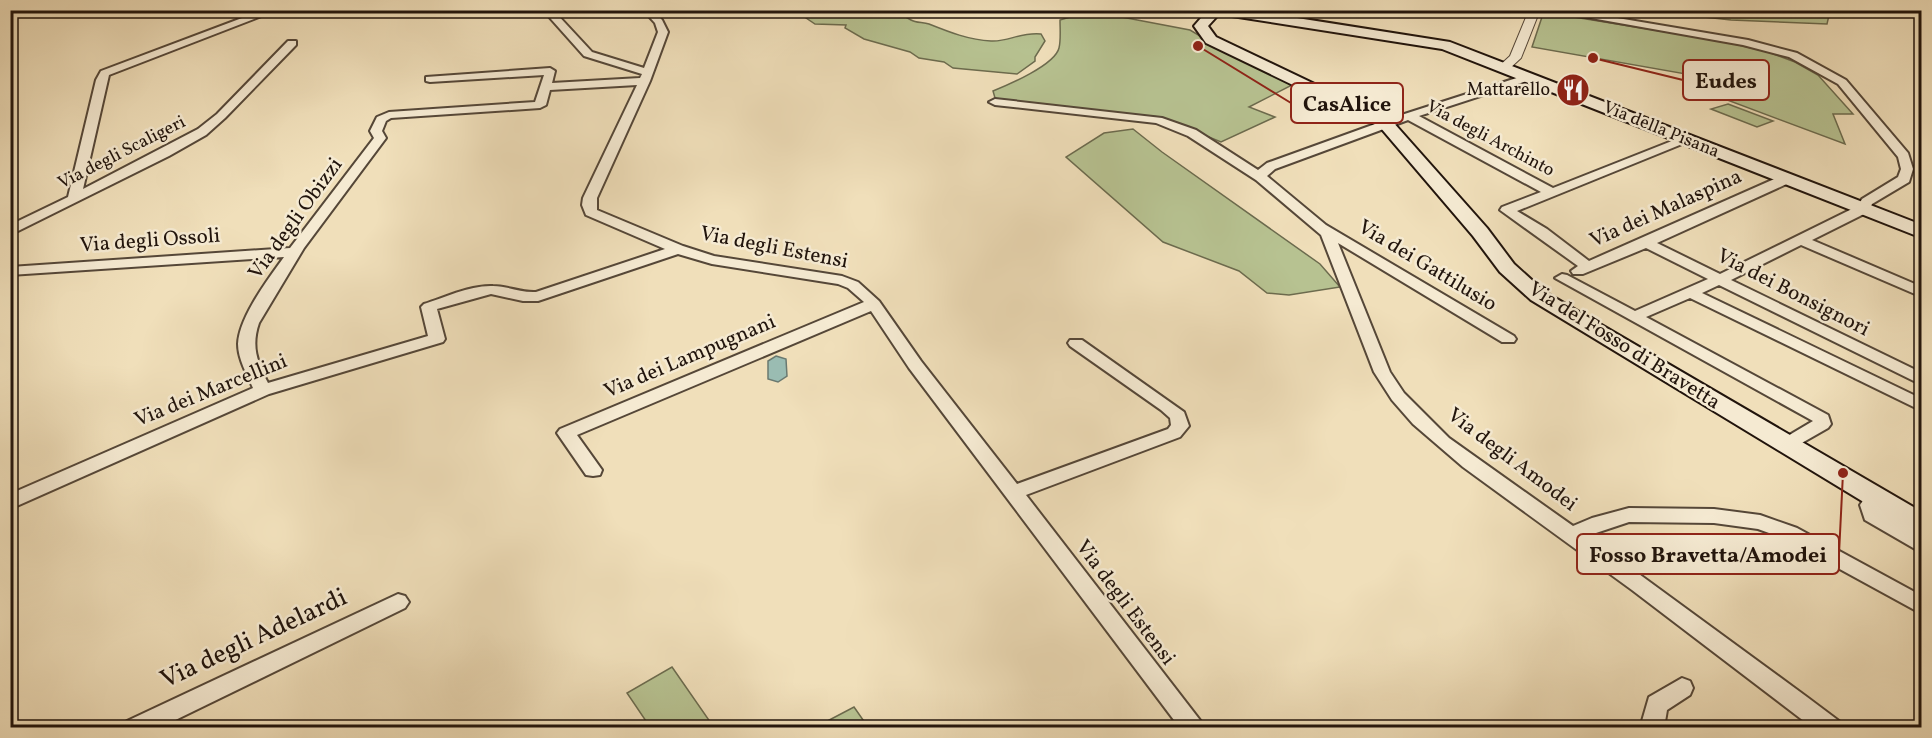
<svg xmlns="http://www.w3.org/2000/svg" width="1932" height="738" font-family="Vollkorn,serif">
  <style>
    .green { fill: #b7c291; stroke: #6c6b4e; stroke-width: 1.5 }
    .water { fill: #9abcb2; stroke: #6a7970; stroke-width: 1.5 }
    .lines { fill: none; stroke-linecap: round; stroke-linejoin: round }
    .minor-casing { stroke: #554738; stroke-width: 4 }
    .tertiary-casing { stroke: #554738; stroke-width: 2 }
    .secondary-casing { stroke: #21140c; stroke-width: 4 }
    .minor { fill: #f5ead2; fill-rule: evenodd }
    .tertiary { fill: #f5ead2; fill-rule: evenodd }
    .secondary { fill: #f5ead2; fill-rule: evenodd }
    .labels { text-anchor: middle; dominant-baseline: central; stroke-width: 5; stroke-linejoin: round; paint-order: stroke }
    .far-poi-label { font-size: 18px; fill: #21140c; stroke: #f5ead2; text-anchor: end }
    .far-street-label { font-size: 18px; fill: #21140c; stroke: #f5ead2 }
    .street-label { font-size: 21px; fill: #21140c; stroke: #f5ead2 }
    .near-street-label { font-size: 26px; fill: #21140c; stroke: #f5ead2 }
    .leader { fill: none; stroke: #8f2418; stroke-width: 2 }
    .callout-dot { fill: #8f2418; stroke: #f5ead2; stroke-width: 2 }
    .callout { fill: #f5ead2; stroke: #8f2418; stroke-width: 2 }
    .callout-label { font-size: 22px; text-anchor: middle; font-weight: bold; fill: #21140c }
  </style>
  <rect width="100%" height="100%" fill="#f0dfba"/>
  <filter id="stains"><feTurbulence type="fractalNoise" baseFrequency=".00333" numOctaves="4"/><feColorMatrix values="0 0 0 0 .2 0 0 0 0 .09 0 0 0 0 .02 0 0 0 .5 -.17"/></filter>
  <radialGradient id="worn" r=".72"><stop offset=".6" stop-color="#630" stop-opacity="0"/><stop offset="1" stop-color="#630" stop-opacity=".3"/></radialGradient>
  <g class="green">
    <path d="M785,11H890C898,13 904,16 911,20C916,23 923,22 929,24C949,32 969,40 991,41C1009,42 1019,32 1041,34L1045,41L1035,57V61L1017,74L953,68L944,62L919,58L910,52L864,39L845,28L846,25L815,24L800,14Z"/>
    <path d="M1090,11L1190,30L1222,49L1294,84L1249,107L1275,117L1221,142L1160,117L1079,110L1001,100L995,98L993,91C1008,85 1055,65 1059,48C1061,40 1060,29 1060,20Z"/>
    <path d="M1649,11L1650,10L1830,11L1827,24L1731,20Z"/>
    <path d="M1549,13L1722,41L1768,52L1795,62L1818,75L1853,114H1833L1845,144L1690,86L1692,75L1532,47L1543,14Z"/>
    <path d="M1728,104L1773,121L1757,127L1711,109Z"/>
    <path d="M1133,129L1162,152L1320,264L1340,287L1289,295L1267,293L1239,271L1163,242L1066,157L1104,133Z"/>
    <path d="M672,667L713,726L650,727L627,693Z"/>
    <path d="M854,707L868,727H816Z"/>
  </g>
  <path class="water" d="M776,356L786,359L787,376L778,382L768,379V361Z"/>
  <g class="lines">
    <g class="minor-casing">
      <g id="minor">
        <path d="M263,10H277L109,75L83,189L198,129L217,114L288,41H296V45L225,118L206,135L169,156L10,235V225L68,197L96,80L101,71Z"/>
        <path d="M543,10H553L592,52L644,68L658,32L655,23L643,10H653L662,20L668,32L650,81L597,198V210L683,246L714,256L842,276L858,282L879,301L921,361L1017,484L1168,429L1171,425L1170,418L1161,410L1070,346L1068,343L1070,340H1082L1184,412L1189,426L1180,437L1026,495L1206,728H1180L909,368L871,311L577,435L602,470L600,475L593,476L586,475L557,433L560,429L864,302L848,288L838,284L712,264L678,254L538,301H523L491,294L437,309L445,339L443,342L269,394L10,509V494L253,388C247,374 238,359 238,344C239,317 269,278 284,257L10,275V267L290,248L374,138L370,131L377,117L389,112L535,102L544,75L430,82L426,81V77L550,68L555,71L552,83L640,78L642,74L584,56ZM637,85L583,198L582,205L586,215L665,249L536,292C521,293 508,286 493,286C470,285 446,297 424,304L421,307L428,336L268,383C257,362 251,346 259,323L304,248L386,138L382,131L386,121L391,118L540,108L546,105L550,90Z"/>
        <path d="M1546,10H1570L1748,40L1797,53L1846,80L1908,153L1913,169L1909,182L1872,204L1868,212L1812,240L1922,287V297L1801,245L1731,280L1922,373V385L1719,285L1702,293L1922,399V411L1690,298L1646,317L1828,415L1831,424L1828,428L1793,448H1781L1778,444L1781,440L1813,421L1555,278L1562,274L1567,275L1635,311L1708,279L1646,248L1583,274H1573L1571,271L1578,266L1500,210L1502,207L1541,192L1408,120L1275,169L1267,176L1326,225L1514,336L1516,339L1514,342H1502L1338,243L1390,372L1404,393L1449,438L1573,526L1592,518L1629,508L1714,509L1760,515L1797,528L1922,596V614L1783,538L1758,529L1714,523L1629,522L1587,536L1807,697L1839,721L1843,728H1813L1632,590L1463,467L1413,424L1392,400L1374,372L1321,235L1256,180L1188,136L1156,123L995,105L989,102L995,99L1162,118L1196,130L1258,170L1267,163L1389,119L1529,74L1534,77L1533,79L1419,116L1553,188L1682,137L1686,136L1692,140L1517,211L1547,229L1589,261L1781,176H1791L1792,179L1791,182L1657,243L1720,274L1858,206L1862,199L1898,177L1901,169L1898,157L1838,84L1789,57L1743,45Z"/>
        <path d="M1875,491L1882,493L1885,498L1880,506L1881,511L1922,536V553L1865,520L1860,505L1868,493Z"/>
        <path d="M398,594L405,596L409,602L405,608L159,728H123L127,721Z"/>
        <path d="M1682,678L1690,681L1693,688L1690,695L1667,710L1664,728H1640L1649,697Z"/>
      </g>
    </g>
    <g class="tertiary-casing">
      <path id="tertiary" d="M1529,10H1540L1521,58L1508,70H1500L1498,67L1510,56Z"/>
    </g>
    <g class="secondary-casing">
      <path id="secondary" d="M1208,10H1247L1450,42L1922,225V238L1442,49L1219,14L1208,26L1216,37L1392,121L1487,228L1514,264L1545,292L1922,512V535L1913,532L1531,300L1500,272L1473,236L1380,127L1206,43L1194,26Z"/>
    </g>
    <use href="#minor" class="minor"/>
    <use href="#tertiary" class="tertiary"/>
    <use href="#secondary" class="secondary"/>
  </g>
  <defs>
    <g id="restaurant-disc" transform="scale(1.725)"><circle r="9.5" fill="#8f2418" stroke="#f5ead2"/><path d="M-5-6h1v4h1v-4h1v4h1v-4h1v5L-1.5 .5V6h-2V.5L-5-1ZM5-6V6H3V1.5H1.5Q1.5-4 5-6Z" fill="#fff"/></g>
  </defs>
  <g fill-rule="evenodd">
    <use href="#restaurant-disc" x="1573" y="90"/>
  </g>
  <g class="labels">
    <g class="far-poi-label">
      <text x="1550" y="90">Mattarello</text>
    </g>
    <g class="far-street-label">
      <text transform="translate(1661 130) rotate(22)">Via della Pisana</text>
      <text transform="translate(1490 139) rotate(28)">Via degli Archinto</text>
      <text transform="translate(122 153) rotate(-27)">Via degli Scaligeri</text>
    </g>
    <g class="street-label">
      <text transform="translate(1666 209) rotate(-24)">Via dei Malaspina</text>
      <text transform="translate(296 219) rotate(-54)">Via degli Obizzi</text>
      <text transform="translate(150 241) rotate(-4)">Via degli Ossoli</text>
      <text transform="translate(774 248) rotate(11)">Via degli Estensi</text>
      <text transform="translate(1427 266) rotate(31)">Via dei Gattilusio</text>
      <text transform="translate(1793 293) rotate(27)">Via dei Bonsignori</text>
      <text transform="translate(1624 346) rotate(32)">Via del Fosso di Bravetta</text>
      <text transform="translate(690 357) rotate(-23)">Via dei Lampugnani</text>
      <text transform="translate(211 391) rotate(-22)">Via dei Marcellini</text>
      <text transform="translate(1512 460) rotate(37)">Via degli Amodei</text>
      <text transform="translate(1125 603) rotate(53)">Via degli Estensi</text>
    </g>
    <g class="near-street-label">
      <text transform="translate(254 639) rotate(-25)">Via degli Adelardi</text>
    </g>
  </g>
  <path class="leader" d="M1593 58L1683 80M1198 46L1291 103M1843 473L1839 554"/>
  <g class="callout-dot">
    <circle cx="1593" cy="58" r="6"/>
    <circle cx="1198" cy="46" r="6"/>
    <circle cx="1843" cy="473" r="6"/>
  </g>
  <g class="callout">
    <rect x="1683" y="60" width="86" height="40" rx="6"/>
    <rect x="1291" y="83" width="112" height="40" rx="6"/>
    <rect x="1577" y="534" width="262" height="40" rx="6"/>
  </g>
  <g class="callout-label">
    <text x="1726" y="88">Eudes</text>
    <text x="1347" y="111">CasAlice</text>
    <text x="1708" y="562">Fosso Bravetta/Amodei</text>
  </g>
  <rect width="1932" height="738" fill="none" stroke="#f0dfba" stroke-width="36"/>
  <rect x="12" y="12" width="1908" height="714" fill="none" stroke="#21140c" stroke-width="3"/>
  <rect x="18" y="18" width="1896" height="702" fill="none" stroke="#21140c" stroke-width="1.5"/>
  <rect width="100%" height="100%" filter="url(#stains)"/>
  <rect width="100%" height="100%" fill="url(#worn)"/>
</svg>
